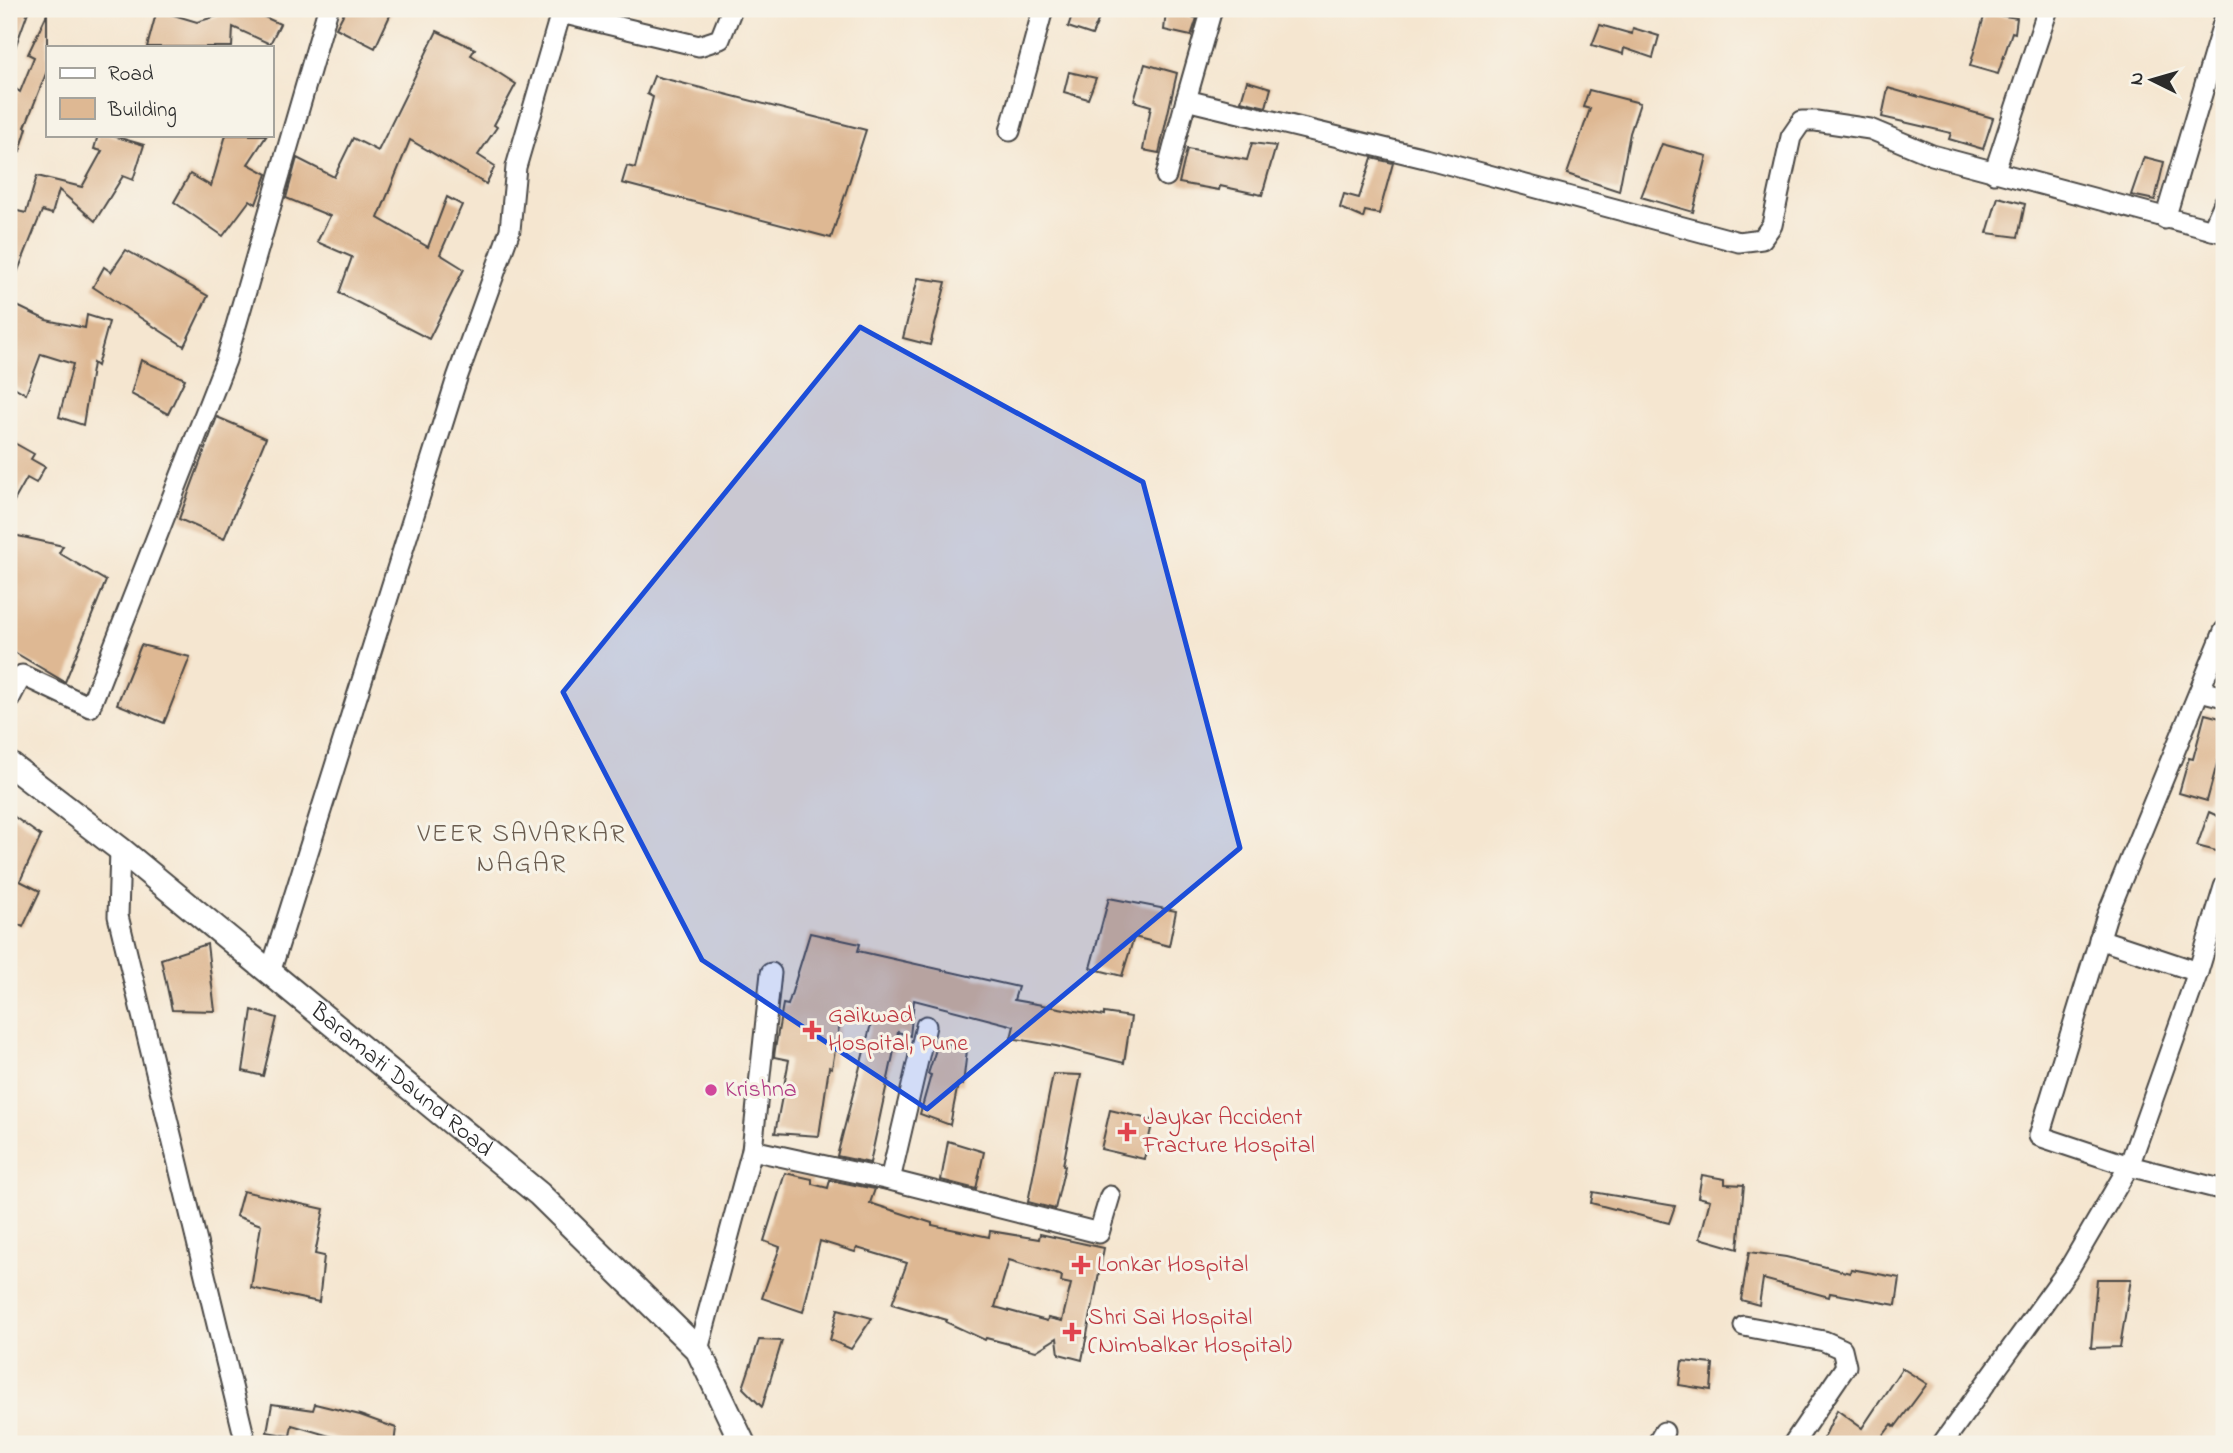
<svg xmlns="http://www.w3.org/2000/svg" width="2233" height="1453" font-family="'Indie Flower',sans-serif">
  <style>
    .building { fill: #deb893; fill-rule: evenodd }
    .lines { fill: none; stroke-linecap: round; stroke-linejoin: round }
    .minor-casing { stroke: #494744; stroke-width: 23 }
    .major-casing { stroke: #494744; stroke-width: 28 }
    .minor { stroke: #fff; stroke-width: 19 }
    .major { stroke: #fff; stroke-width: 24 }
    .marked { fill: #1d4ed8; fill-opacity: 0.2; stroke: #1d4ed8; stroke-width: 5; stroke-linejoin: round }
    .health-dot { fill: #e0444e; stroke: #f7f3e8; stroke-width: 2.5 }
    .hotel-dot { fill: #d1479c; stroke: #f7f3e8; stroke-width: 2.5 }
    .labels { text-anchor: middle; dominant-baseline: central; stroke-width: 6; stroke-linejoin: round; paint-order: stroke }
    .health-label { font-size: 24px; fill: #be3a42; stroke: #f7f3e8; text-anchor: start }
    .street-label { font-size: 24px; fill: #2b2b2b; stroke: #f7f3e8 }
    .hotel-label { font-size: 24px; fill: #b23c85; stroke: #f7f3e8; text-anchor: start }
    .neighbourhood-label { font-size: 26px; letter-spacing: 2px; fill: #6a5c4f; stroke: #f7f3e8 }
  </style>
  <rect width="100%" height="100%" fill="#f7f3e8"/>
  <filter id="ink" filterUnits="userSpaceOnUse"><feTurbulence type="fractalNoise" baseFrequency=".0143" numOctaves="2"/><feDisplacementMap in="SourceGraphic" scale="14" xChannelSelector="R" yChannelSelector="G"/><feConvolveMatrix kernelMatrix="1 2 1 2 8 2 1 2 1" color-interpolation-filters="sRGB"/></filter>
  <filter id="wash" filterUnits="userSpaceOnUse"><feTurbulence type="fractalNoise" baseFrequency=".00686" numOctaves="4" result="noise"/><feDisplacementMap in="SourceGraphic" scale="28" xChannelSelector="R" yChannelSelector="G"/><feGaussianBlur stdDeviation="1.57" result="paint"/><feColorMatrix in="noise" values="0 0 0 0 0 0 0 0 0 0 0 0 0 0 0 0 0 1.4 0 .05"/><feComposite in="paint" operator="in"/></filter>
  <g filter="url(#wash)">
    <rect width="100%" height="100%" fill="#f5e6d0"/>
    <g id="blocks">
      <g class="building">
        <path d="M9,9H29L11,59H9Z"/>
        <path d="M223,9H247L280,24L270,44L233,27L232,47H147L157,10L197,22L221,15Z"/>
        <path d="M346,9H393L375,48L336,28Z"/>
        <path d="M1074,9H1103L1092,35L1068,27Z"/>
        <path d="M1166,12L1197,18L1191,36L1164,30Z"/>
        <path d="M1985,13L2017,18L2015,33L2012,32L1998,74L1970,66Z"/>
        <path d="M47,14V71L25,127L27,128L20,151L9,145V84L20,92L34,57L28,54Z"/>
        <path d="M1600,25L1632,34L1633,28L1659,36L1653,58L1624,48L1623,54L1592,45Z"/>
        <path d="M437,31L475,49L471,55L516,84L494,125L497,127L478,155L495,166L486,184L410,140L378,218L428,247L447,197L462,205L440,254L464,269L429,339L339,293L352,257L317,242L330,216L286,198L297,158L334,177L353,138L378,151Z"/>
        <path d="M1145,64L1177,73L1159,153L1143,150L1151,106L1134,101Z"/>
        <path d="M1069,72L1096,78L1088,99L1064,92Z"/>
        <path d="M654,76L866,130L831,238L622,183L627,166L635,168L653,97L647,94Z"/>
        <path d="M1247,81L1271,88L1266,107L1241,101Z"/>
        <path d="M1888,88L1993,118L1983,149L1949,139L1951,133L1882,117Z"/>
        <path d="M1589,90L1640,103L1630,133L1619,191L1567,174L1590,109L1583,107Z"/>
        <path d="M98,135H110L144,145L133,180L123,176L95,221L59,190L52,214L42,211L9,293V209L26,213L37,176L82,187L102,151L94,149Z"/>
        <path d="M226,135H267L248,164L267,174L256,204L250,200L223,236L174,202L190,174L211,186Z"/>
        <path d="M1252,143L1276,146L1262,195L1220,186L1219,190L1179,183L1187,149L1247,160Z"/>
        <path d="M1662,144L1707,156L1693,212L1641,197Z"/>
        <path d="M2144,157L2164,162L2155,200L2131,195Z"/>
        <path d="M1372,158L1393,163L1379,214L1365,211L1363,218L1340,208L1344,194L1359,198Z"/>
        <path d="M1998,197L2025,204L2018,237L1987,233Z"/>
        <path d="M126,250L208,296L184,346L93,287L104,267L111,272Z"/>
        <path d="M918,278L946,282L930,345L903,338Z"/>
        <path d="M9,302L46,320L85,328L87,315L109,322L97,366L93,363L83,425L59,417L73,364L41,354L26,394L9,384Z"/>
        <path d="M141,360L185,379L168,414L131,394Z"/>
        <path d="M217,417L266,438L224,539L179,519Z"/>
        <path d="M9,440L34,454L31,459L45,467L36,483L27,478L9,510Z"/>
        <path d="M9,534L63,546L59,553L106,581L65,682L9,649Z"/>
        <path d="M141,645L190,657L164,723L117,704Z"/>
        <path d="M2205,714L2224,719V750L2221,749L2207,801L2179,793L2189,758L2193,759Z"/>
        <path d="M2209,812L2224,819V853L2197,846Z"/>
        <path d="M9,813L41,836L20,881L40,891L23,927L9,920Z"/>
        <path d="M1109,898L1176,911L1169,946L1134,937L1122,976L1090,968Z"/>
        <path d="M810,933L860,944L858,951L1018,987L1014,1000L1104,1016V1013L1131,1017L1124,1063L1056,1046L1011,1038L1014,1026L914,1000L910,1036L898,1032L870,1163L837,1156L871,1024L841,1015L832,1068L829,1067L819,1136L775,1133L789,1060L774,1057L775,1049L783,1004L788,1005Z"/>
        <path d="M207,944L215,1011L172,1010L161,959Z"/>
        <path d="M252,1010L277,1018L263,1076L243,1071Z"/>
        <path d="M939,1040L967,1050L963,1085L958,1084L950,1125L920,1114L931,1075L928,1074Z"/>
        <path d="M1053,1074L1081,1075L1063,1165L1065,1166L1055,1209L1028,1202Z"/>
        <path d="M1110,1110L1153,1120L1144,1159L1101,1149Z"/>
        <path d="M948,1141L984,1152L976,1189L941,1180Z"/>
        <path d="M785,1173L812,1179V1184L828,1188L830,1180L875,1189L870,1203L932,1223V1225L989,1237L990,1231L1039,1239L1040,1234L1104,1248L1082,1360L1059,1354L1057,1338L1036,1351L986,1338L985,1340L946,1322L947,1320L892,1304L907,1263L857,1248L855,1252L820,1241L803,1312L762,1298L780,1247L764,1241ZM1009,1260L1062,1276L1061,1282L1071,1284L1062,1321L1048,1318L1047,1321L995,1307Z"/>
        <path d="M1702,1175L1725,1179V1184L1744,1185L1738,1249L1700,1238L1710,1200L1698,1197Z"/>
        <path d="M243,1191L324,1209L315,1254L324,1256L319,1302L251,1288L261,1225L236,1216Z"/>
        <path d="M1593,1192L1675,1206L1669,1223L1591,1203Z"/>
        <path d="M1749,1252L1786,1257L1850,1273L1851,1269L1900,1278L1896,1305L1830,1293L1829,1297L1763,1279L1759,1305L1741,1300Z"/>
        <path d="M2097,1279H2131L2120,1347L2091,1348Z"/>
        <path d="M838,1309L872,1318L851,1349L830,1340Z"/>
        <path d="M759,1340L782,1341L762,1407L743,1388Z"/>
        <path d="M1682,1361L1713,1364L1711,1390L1679,1385Z"/>
        <path d="M1902,1368L1927,1384L1895,1427L1892,1424L1879,1441L1883,1444H1821L1837,1410L1862,1428Z"/>
        <path d="M272,1404L313,1410L315,1404L360,1415L396,1428L394,1444H357L292,1425L290,1436L267,1432Z"/>
      </g>
    </g>
  </g>
  <g filter="url(#ink)">
    <use href="#blocks" fill-opacity="0" stroke="#494744" stroke-width="2"/>
    <g class="lines">
      <g class="minor-casing">
        <g id="minor">
          <path d="M1212,9L1186,100L1425,158L1739,242L1762,239L1772,225L1791,137L1802,121H1816L1870,129L1932,155L2224,233"/>
          <path d="M561,13L699,46L720,39L732,9"/>
          <path d="M1010,131L1043,9"/>
          <path d="M1994,173L2048,9"/>
          <path d="M1166,176L1186,100"/>
          <path d="M2165,219L2224,20"/>
          <path d="M2212,230L2224,203"/>
          <path d="M2200,691L2224,697"/>
          <path d="M9,700L22,675L90,707L226,360L328,9"/>
          <path d="M120,849L118,916L246,1444"/>
          <path d="M2224,887L2198,972L2129,1166L2224,1190"/>
          <path d="M2099,939L2198,972"/>
          <path d="M270,973L457,378L510,230L516,167L562,9"/>
          <path d="M752,1150L890,1180L926,1026"/>
          <path d="M890,1180L1099,1233L1110,1196"/>
          <path d="M1744,1326L1824,1341L1842,1349L1846,1366L1793,1444"/>
          <path d="M698,1350L752,1150L771,973"/>
          <path d="M1657,1444L1664,1432"/>
          <path d="M1942,1444L2070,1267L2129,1166L2039,1136L2106,918L2224,631"/>
        </g>
      </g>
      <g class="major-casing">
        <g id="major">
          <path id="s1" d="M9,764L120,849L539,1194L698,1350L743,1444"/>
        </g>
      </g>
      <use href="#minor" class="minor"/>
      <use href="#major" class="major"/>
    </g>
  </g>
  <path class="marked" d="M860,327L1143,482L1240,848L927,1109L702,960L563,692Z"/>
  <g class="health-dot">
    <path d="M808.5 1019.5h7v7h7v7h-7v7h-7v-7h-7v-7h7z"/>
    <path d="M1123.5 1121.5h7v7h7v7h-7v7h-7v-7h-7v-7h7z"/>
    <path d="M1077.5 1254.5h7v7h7v7h-7v7h-7v-7h-7v-7h7z"/>
    <path d="M1068.5 1321.5h7v7h7v7h-7v7h-7v-7h-7v-7h7z"/>
  </g>
  <circle class="hotel-dot" cx="711" cy="1090" r="7"/>
  <g class="labels">
    <g class="health-label">
      <text x="828" y="1016">Gaikwad<tspan x="828" dy="28">Hospital, Pune</tspan></text>
      <text x="1143" y="1118">Jaykar Accident<tspan x="1143" dy="28">Fracture Hospital</tspan></text>
      <text x="1097" y="1265">Lonkar Hospital</text>
      <text x="1088" y="1318">Shri Sai Hospital<tspan x="1088" dy="28">(Nimbalkar Hospital)</tspan></text>
    </g>
    <g class="street-label">
      <text stroke="none"><textPath href="#s1" startOffset="504">Baramati Daund Road</textPath></text>
    </g>
    <g class="hotel-label">
      <text x="725" y="1090">Krishna</text>
    </g>
    <g class="neighbourhood-label">
      <text x="522" y="835">VEER SAVARKAR<tspan x="522" dy="30">NAGAR</tspan></text>
    </g>
  </g>
  <rect width="2233" height="1453" fill="none" stroke="#f7f3e8" stroke-width="35"/>
  <rect x="46" y="46" width="228" height="91" fill="#f7f3e8" stroke="#a5a39c" stroke-width="2"/>
  <rect x="60" y="68" width="35" height="10" fill="#ffffff" stroke="#a5a39c" stroke-width="2"/>
  <text x="108" y="80" font-size="21" fill="#2b2b2b">Road</text>
  <rect x="60" y="98" width="35" height="21" fill="#deb893" stroke="#a5a39c" stroke-width="2"/>
  <text x="108" y="116" font-size="21" fill="#2b2b2b">Building</text>
  <g transform="translate(2152 80) rotate(275)" stroke="#f7f3e8" stroke-width="5" paint-order="stroke">
  <path d="M0-5L12 26L0 18L-12 26Z" fill="#2b2b2b"/>
  <text y="-10" font-size="19" font-weight="bold" text-anchor="middle" fill="#2b2b2b">N</text>
  </g>
</svg>
